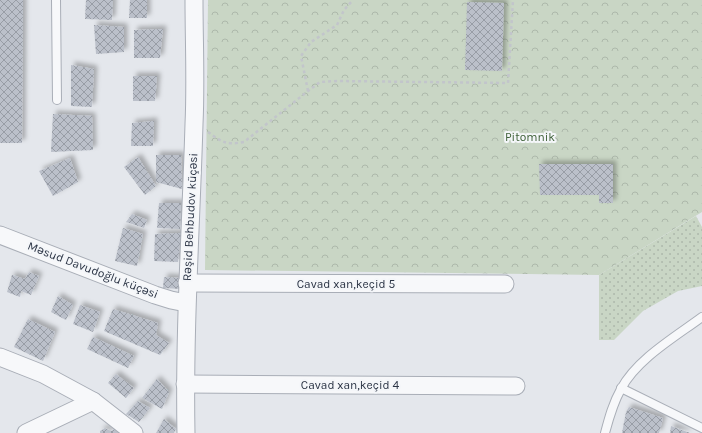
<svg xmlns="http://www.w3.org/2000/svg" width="702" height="433" font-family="Karla,sans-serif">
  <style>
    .grass { fill: url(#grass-dots) }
    .forest { fill: url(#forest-crowns) }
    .building { fill: url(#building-cross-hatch); filter: url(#shadow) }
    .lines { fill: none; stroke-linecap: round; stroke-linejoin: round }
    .lane-casing { stroke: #a9aeb7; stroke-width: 10 }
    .street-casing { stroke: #a9aeb7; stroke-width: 19 }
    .path { stroke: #c2c5cb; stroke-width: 2.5; stroke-dasharray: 3 3; stroke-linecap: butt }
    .lane { stroke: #f7f8fa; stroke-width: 8 }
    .street { stroke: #f7f8fa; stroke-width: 17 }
    .labels { text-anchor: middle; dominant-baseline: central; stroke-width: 4; stroke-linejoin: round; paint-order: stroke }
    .park-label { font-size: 12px; fill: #3f6138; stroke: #f4f6f9 }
    .street-label { font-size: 12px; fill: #2b3445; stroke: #f4f6f9 }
  </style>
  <defs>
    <pattern id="grass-dots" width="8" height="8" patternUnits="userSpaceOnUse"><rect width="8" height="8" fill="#c9d6c5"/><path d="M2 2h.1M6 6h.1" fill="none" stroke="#adb8ab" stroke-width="1.8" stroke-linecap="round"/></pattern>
    <pattern id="forest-crowns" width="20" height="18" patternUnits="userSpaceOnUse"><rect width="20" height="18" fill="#c9d6c5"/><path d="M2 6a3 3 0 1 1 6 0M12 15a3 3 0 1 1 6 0" fill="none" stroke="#adb8ab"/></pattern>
    <pattern id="building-cross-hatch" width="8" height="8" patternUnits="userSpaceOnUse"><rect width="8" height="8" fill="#bbc0ca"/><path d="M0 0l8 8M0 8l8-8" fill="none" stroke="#989da6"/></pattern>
    <filter id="shadow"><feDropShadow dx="3.5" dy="-3.5" stdDeviation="2" flood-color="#0004"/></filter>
  </defs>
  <rect width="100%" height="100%" fill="#e4e7ec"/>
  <path class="grass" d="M696,216L702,227V286L678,291L643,311L614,340H599V275Z"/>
  <path class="forest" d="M208,0H702V212L599,275L205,270Z"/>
  <g class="building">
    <path d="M0,0H23L22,143H0Z"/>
    <path d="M86,0H113L112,20L85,19Z"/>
    <path d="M130,0H147V18H129Z"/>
    <path d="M467,2L504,3L502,71L465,70Z"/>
    <path d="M94,25L124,27V52L96,54Z"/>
    <path d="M163,29L160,58H134V30Z"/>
    <path d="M71,65L94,69L92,107L71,106Z"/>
    <path d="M133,76H157L155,101H133Z"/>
    <path d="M53,114L92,116L93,150L51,152Z"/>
    <path d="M154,121L153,146H131L132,123Z"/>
    <path d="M156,155H181L182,189L156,182Z"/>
    <path d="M138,157L156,186L145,195L124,167Z"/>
    <path d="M70,158L78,182L53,196L39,171Z"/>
    <path d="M539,164H613V203H599V195H540Z"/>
    <path d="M159,203H181L180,229L157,228Z"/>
    <path d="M132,214L147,220L144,228L126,222Z"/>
    <path d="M123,228L143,234L137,266L115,261Z"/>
    <path d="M181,233L178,262L154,261L155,234Z"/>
    <path d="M29,272L39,276L31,295L21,291L20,297L7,292L12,275L25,279Z"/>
    <path d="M164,277L180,278L182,289L163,288Z"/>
    <path d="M58,296L73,305L66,320L51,312Z"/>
    <path d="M80,305L100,312L93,332L73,324Z"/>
    <path d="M113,309L158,323L156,335L169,343L160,355L104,331Z"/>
    <path d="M28,319L55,332L43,361L14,347Z"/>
    <path d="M93,337L134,356L128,368L87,349Z"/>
    <path d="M116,374L134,388L126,398L108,383Z"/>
    <path d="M157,379L169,392L162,409L142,398Z"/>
    <path d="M138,401L150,408L139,422L126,414Z"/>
    <path d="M629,407L663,418L659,433H622L626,412Z"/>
    <path d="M164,419L176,429L174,433H156Z"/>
    <path d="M671,426L690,433H670Z"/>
    <path d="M105,428L111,431L116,428L125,433H100V431Z"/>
  </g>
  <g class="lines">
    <g class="lane-casing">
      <g id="lane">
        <path d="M56,0L57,100"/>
        <path d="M621,388L702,428"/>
        <path d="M605,433C609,418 613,403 621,389C637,359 675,337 702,317"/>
      </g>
    </g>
    <g class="street-casing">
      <g id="street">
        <path d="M0,235L155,295L171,300L186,303"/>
        <path d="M187,283L505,284"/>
        <path d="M0,357L43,374L93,401L134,433"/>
        <path d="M185,384L516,386"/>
        <path d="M26,433L93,401"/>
        <path d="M186,433C184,330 191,227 194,124C196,83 194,41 194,0"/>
      </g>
    </g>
    <g class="path">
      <path d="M308,91L301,56L311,42L337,25L344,10L353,0"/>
      <path d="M208,132C223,143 226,145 244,142L308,91L320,82L337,81L508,83L513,0"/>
    </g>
    <use href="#lane" class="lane"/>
    <use href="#street" class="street"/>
  </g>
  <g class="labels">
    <g class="park-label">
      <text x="530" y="137">Pitomnik</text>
    </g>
    <g class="street-label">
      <text transform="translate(190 217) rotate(-87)">Rəşid Behbudov küçəsi</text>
      <text transform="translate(93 270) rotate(21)">Məsud Davudoğlu küçəsi</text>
      <text x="346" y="284">Cavad xan,keçid 5</text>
      <text x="350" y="385">Cavad xan,keçid 4</text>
    </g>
  </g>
</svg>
